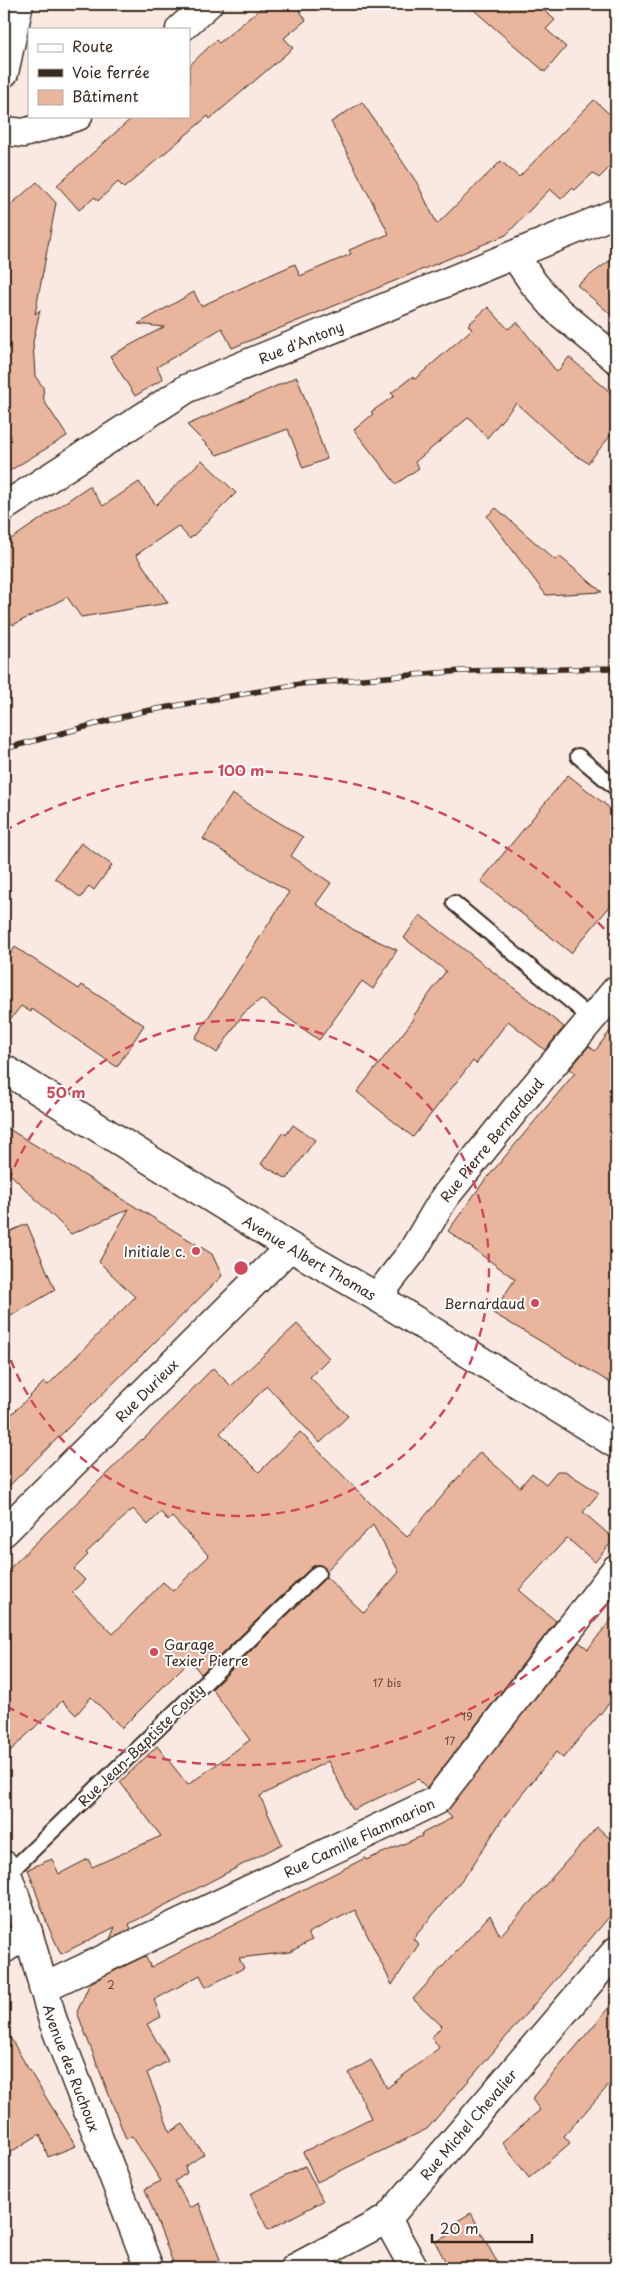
<svg xmlns="http://www.w3.org/2000/svg" width="620" height="2272" font-family="'Playpen Sans',sans-serif">
  <style>
    .building { fill: #eab59d; stroke: #3b2a1e; fill-rule: evenodd }
    .lines { fill: none; stroke-linecap: round; stroke-linejoin: round }
    .lane-casing { stroke: #3b2a1e; stroke-width: 18 }
    .street-casing { stroke: #3b2a1e; stroke-width: 31 }
    .secondary-casing { stroke: #3b2a1e; stroke-width: 31 }
    .lane { stroke: #fff; stroke-width: 14 }
    .street { stroke: #fff; stroke-width: 28 }
    .secondary { stroke: #fff; stroke-width: 28 }
    .rail-casing { stroke: #3b2a1e; stroke-width: 5.5 }
    .rail { stroke: #fff; stroke-width: 4; stroke-dasharray: 11; stroke-linecap: butt }
    .ring { fill: none; stroke: #d1495b; stroke-width: 2.5; stroke-dasharray: 9 6 }
    .poi-dot { fill: #d1495b; stroke: #fff; stroke-width: 2 }
    .labels { text-anchor: middle; dominant-baseline: central; stroke-width: 4; stroke-linejoin: round; paint-order: stroke }
    .number-label { font-size: 11px; fill: #674d3e }
    .street-label { font-size: 14px; fill: #3b2a1e; stroke: #fff }
    .poi-label { font-size: 14px; fill: #3b2a1e; stroke: #fff; text-anchor: end }
    .centre { fill: #d1495b; stroke: #fff; stroke-width: 2.5 }
    .ring-label { font-size: 15px; text-anchor: middle; font-weight: bold; fill: #d1495b; stroke: #fff; stroke-width: 4; stroke-linejoin: round; paint-order: stroke }
  </style>
  <rect width="100%" height="100%" fill="#f9e9e2"/>
  <filter id="ink" filterUnits="userSpaceOnUse"><feTurbulence type="fractalNoise" baseFrequency=".02" numOctaves="2"/><feDisplacementMap in="SourceGraphic" scale="10" xChannelSelector="R" yChannelSelector="G"/><feConvolveMatrix kernelMatrix="1 2 1 2 8 2 1 2 1" color-interpolation-filters="sRGB"/></filter>
  <g filter="url(#ink)">
    <g class="building">
      <path d="M266,4H295L306,20L284,38L293,48L210,119L208,116L124,188L118,182L98,201L95,197L79,210L57,185L134,116H189V66L216,40L219,43Z"/>
      <path d="M467,4H537L555,20L546,29L566,47L545,72Z"/>
      <path d="M594,100L616,120V161L599,178L593,173L575,190L572,188L561,199L550,189L506,235L232,348L222,328L157,367L163,379L135,396L110,356L164,327L138,324L194,292L201,306L295,264L300,276L351,254L349,250L389,234L331,122L362,102L417,183L437,224L501,161L519,177Z"/>
      <path d="M37,182L56,203L35,314L40,310L33,342L35,376L43,387L44,401L67,436L4,474V225L8,207Z"/>
      <path d="M616,256V319L577,285Z"/>
      <path d="M488,307L508,329L517,322L557,372L569,357L616,397V429L588,463L569,451L516,403L487,438L469,417L415,462L419,468L396,484L354,430L373,414L371,412L394,396L391,393L412,377L415,379L472,329L468,325Z"/>
      <path d="M297,377L327,459L303,468L288,429L217,455L187,425Z"/>
      <path d="M202,460L236,493L190,539L178,526L136,555L168,603L81,617L67,597L13,625L4,614V544L89,486L103,506L139,482L156,505Z"/>
      <path d="M496,508L555,560L559,556L602,592L546,595L487,516Z"/>
      <path d="M568,775L616,813V899L571,953L481,881Z"/>
      <path d="M232,794L303,837L291,856L331,883L316,904L354,930L397,950L373,989L362,981L319,1040L261,999L243,1014L217,1053L195,1038L289,892L203,839Z"/>
      <path d="M81,843L112,865L94,890L89,886L81,898L55,878Z"/>
      <path d="M420,915L564,1027L545,1050L508,1021L476,1064L473,1061L413,1137L357,1092L414,1019L412,1018L446,971L404,938Z"/>
      <path d="M15,947L79,989L82,985L144,1025L117,1067L32,1009L31,1012L21,1006L4,1027V964Z"/>
      <path d="M616,1023V1386L493,1313L515,1279L448,1231L482,1184L575,1073L570,1069L589,1046L595,1051Z"/>
      <path d="M293,1125L315,1140L287,1179L261,1164L283,1132L286,1135Z"/>
      <path d="M4,1126L212,1254L222,1276L4,1491V1422L44,1382L48,1385L135,1297L99,1262L129,1209L71,1234L4,1168Z"/>
      <path d="M27,1224L55,1290L4,1320V1234Z"/>
      <path d="M297,1324L329,1358L310,1377L348,1416L320,1443L267,1386L220,1433L259,1472L300,1432L372,1505L407,1537L480,1452L520,1487L532,1473L546,1484L557,1471H565L599,1493L583,1512L614,1539L595,1562L567,1538L519,1590L556,1621L427,1788L418,1779L353,1810L328,1761L260,1796L282,1844L129,1924L131,1929L110,1939L115,1927L61,1954L48,1926L28,1869L52,1859L59,1874L88,1859L92,1867L161,1836L120,1782L157,1746L188,1785L250,1740L212,1689L326,1577L364,1613L399,1572L373,1525L326,1571L320,1565L312,1567L201,1674L190,1660L122,1728L91,1697L76,1715L62,1701L4,1757V1574L142,1439L143,1440L213,1368L231,1386ZM133,1509L148,1525L161,1512L168,1521L172,1517L209,1556L173,1591L163,1582L113,1634L72,1592L85,1580L74,1569L88,1555L86,1553Z"/>
      <path d="M616,1613V1695L563,1758L556,1752L503,1818L469,1871L413,1939L419,1944L392,1985L355,1910L308,1933L312,1940L290,1952L239,1958L244,1968L206,1987L200,1975L154,2000L161,2017L147,2024L168,2061L147,2073L170,2132L183,2124L204,2154L185,2167L187,2173L175,2181L190,2208L199,2203L223,2268H175L145,2189L161,2181L132,2136L126,2139L77,2012L90,1983L145,1956L151,1967L365,1858L366,1860L422,1836L421,1834L452,1818L446,1812L579,1642L588,1649Z"/>
      <path d="M597,1827L616,1844V1909L427,2129L317,2182L303,2152L371,2118L349,2073L371,2060L387,2088L439,2048L432,2037L442,2026L413,1999L490,1915L500,1936Z"/>
      <path d="M616,1999V2077L564,2136L570,2143L529,2178L502,2142L540,2110L532,2099Z"/>
      <path d="M4,2027L29,2070L76,2146L48,2157L40,2134L4,2156Z"/>
      <path d="M305,2166L323,2201L268,2230L250,2194Z"/>
      <path d="M471,2213L493,2255L501,2268H449L435,2242L451,2234L447,2227Z"/>
    </g>
    <g class="lines">
      <g class="lane-casing">
        <g id="lane">
          <path d="M578,756L616,788"/>
          <path d="M454,903L593,1020"/>
          <path d="M7,1875L318,1573"/>
        </g>
      </g>
      <g class="street-casing">
        <g id="street">
          <path d="M180,29L208,4"/>
          <path d="M4,73L19,4"/>
          <path d="M4,131L24,133L78,116"/>
          <path d="M515,256L534,284L558,311L616,359"/>
          <path id="s1" d="M377,1297L412,1252L444,1198L518,1106L616,990"/>
          <path id="s2" d="M4,1532L290,1247"/>
          <path id="s3" d="M4,1865L28,1932L53,2021L149,2268"/>
          <path d="M4,1949L28,1932"/>
          <path id="s4" d="M43,1988L437,1800L616,1569"/>
          <path d="M387,2219L414,2268"/>
          <path id="s5" d="M295,2268L387,2219L616,1951"/>
        </g>
      </g>
      <g class="secondary-casing">
        <g id="secondary">
          <path id="s6" d="M4,507L188,388L616,213"/>
          <path id="s7" d="M4,1069L290,1247L377,1297L616,1444"/>
        </g>
      </g>
      <use href="#lane" class="lane"/>
      <use href="#street" class="street"/>
      <use href="#secondary" class="secondary"/>
      <g class="rail-casing">
        <path id="rail" d="M4,749L140,712L300,684L462,671L616,668"/>
      </g>
      <use href="#rail" class="rail"/>
    </g>
  </g>
  <g class="ring">
    <path d="M4 1195A248 248 0 1 1 4 1341"/>
    <path d="M616 1594A497 497 0 0 1 4 1705M4 831A497 497 0 0 1 616 942"/>
  </g>
  <g class="poi-dot">
    <circle cx="196" cy="1251" r="5"/>
    <circle cx="535" cy="1303" r="5"/>
    <circle cx="154" cy="1652" r="5"/>
  </g>
  <g class="labels">
    <g class="number-label">
      <text x="387" y="1682">17 bis</text>
      <text x="467" y="1716">19</text>
      <text x="450" y="1740">17</text>
      <text x="111" y="1984">2</text>
    </g>
    <g class="street-label">
      <text stroke="none"><textPath href="#s6" startOffset="341">Rue d'Antony</textPath></text>
      <text stroke="none"><textPath href="#s1" startOffset="195">Rue Pierre Bernardaud</textPath></text>
      <text stroke="none"><textPath href="#s7" startOffset="359">Avenue Albert Thomas</textPath></text>
      <text stroke="none"><textPath href="#s2" startOffset="201">Rue Durieux</textPath></text>
      <text transform="translate(141 1745) rotate(-44)">Rue Jean-Baptiste Couty</text>
      <text stroke="none"><textPath href="#s4" startOffset="350">Rue Camille Flammarion</textPath></text>
      <text stroke="none"><textPath href="#s3" startOffset="214">Avenue des Ruchoux</textPath></text>
      <text stroke="none"><textPath href="#s5" startOffset="229">Rue Michel Chevalier</textPath></text>
    </g>
    <g class="poi-label">
      <text x="186" y="1251">Initiale c.</text>
      <text x="525" y="1303">Bernardaud</text>
      <text x="164" y="1644" text-anchor="start">Garage<tspan x="164" dy="16">Texier Pierre</tspan></text>
    </g>
  </g>
  <circle cx="241" cy="1268" r="8" class="centre"/>
  <g class="ring-label">
    <text x="241" y="776">100 m</text>
    <text x="66" y="1098">50 m</text>
  </g>
  <rect width="620" height="2272" fill="none" stroke="#fff" stroke-width="20"/>
  <rect x="10" y="10" width="600" height="2252" fill="none" stroke="#3b2a1e" stroke-width="2" filter="url(#ink)"/>
  <rect x="28" y="28" width="162" height="90" fill="#ffffff" stroke="#b1aaa5"/>
  <rect x="38" y="44" width="25" height="8" fill="#ffffff" stroke="#b1aaa5"/>
  <text x="72" y="52" font-size="15" fill="#3b2a1e">Route</text>
  <rect x="38" y="69" width="25" height="8" fill="#3b2a1e" stroke="#b1aaa5"/>
  <text x="72" y="78" font-size="15" fill="#3b2a1e">Voie ferrée</text>
  <rect x="38" y="90" width="25" height="15" fill="#eab59d" stroke="#b1aaa5"/>
  <text x="72" y="102" font-size="15" fill="#3b2a1e">Bâtiment</text>
  <path d="M432 2234v8h100v-8" fill="none" stroke="#3b2a1e" stroke-width="2.5"/>
  <text x="440" y="2234" font-size="15" fill="#3b2a1e" stroke="#ffffff" stroke-width="4" paint-order="stroke">20 m</text>
</svg>
